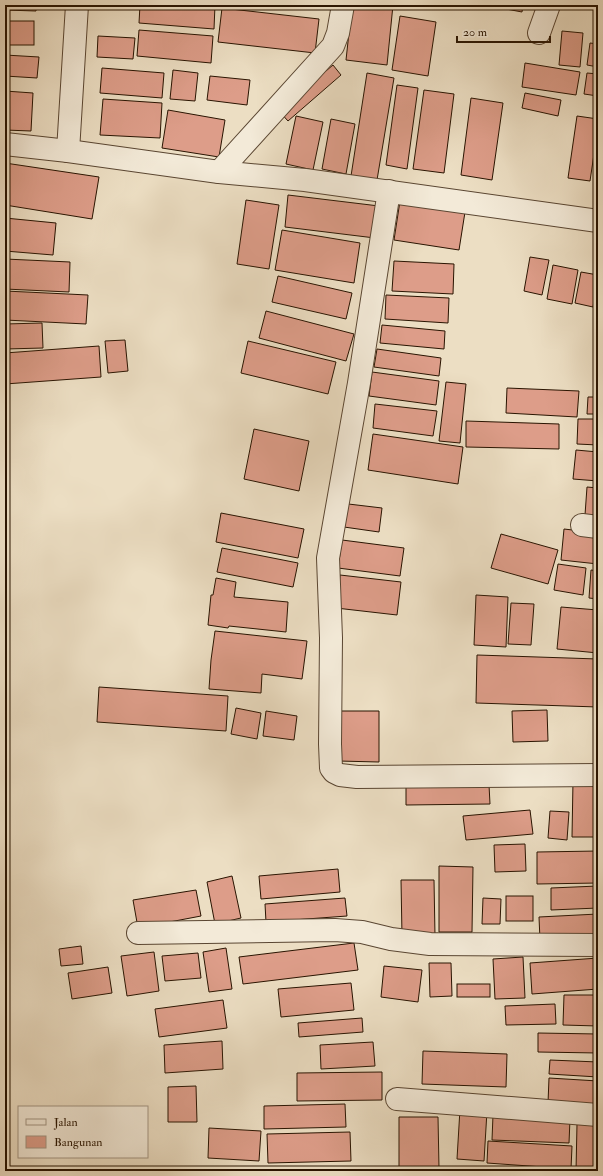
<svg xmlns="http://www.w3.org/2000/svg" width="603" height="1176" font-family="'IM FELL Double Pica',serif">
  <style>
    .building { fill: #dd9d89; stroke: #291401 }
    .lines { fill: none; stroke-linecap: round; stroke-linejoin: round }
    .minor-casing { stroke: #5a4632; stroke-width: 24 }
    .minor { stroke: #f3ead8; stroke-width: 22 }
  </style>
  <rect width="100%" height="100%" fill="#ecdec3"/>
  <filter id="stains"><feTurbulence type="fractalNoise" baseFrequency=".005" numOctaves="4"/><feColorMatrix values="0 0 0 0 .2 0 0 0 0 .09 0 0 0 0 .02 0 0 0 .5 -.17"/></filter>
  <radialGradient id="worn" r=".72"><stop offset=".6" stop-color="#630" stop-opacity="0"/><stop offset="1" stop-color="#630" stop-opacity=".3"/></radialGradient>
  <g class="building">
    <path d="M5,5H36V11L5,10Z"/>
    <path d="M140,5H215L214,29L139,23Z"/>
    <path d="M352,5H393L387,65L346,60Z"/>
    <path d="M485,5H523L522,12Z"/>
    <path d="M222,8L319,19L315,53L218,42Z"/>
    <path d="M400,16L436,22L428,76L392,70Z"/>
    <rect x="5" y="21" width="29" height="24"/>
    <path d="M139,30L213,36L211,63L137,56Z"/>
    <path d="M562,31L583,33L580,67L559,65Z"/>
    <path d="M98,36L135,38L133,59L97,57Z"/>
    <path d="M590,43L598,44V67L587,65Z"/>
    <path d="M5,55L39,57L37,78L5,76Z"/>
    <path d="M525,63L580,72L576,95L522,87Z"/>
    <path d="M333,65L341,75L288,121L279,111Z"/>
    <path d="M102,68L164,73L162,98L100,93Z"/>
    <path d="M173,70L198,73L195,101L170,99Z"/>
    <path d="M367,73L394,78L377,180L351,176Z"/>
    <path d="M587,73L598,74V96L584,94Z"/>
    <path d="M210,76L250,80L247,105L207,100Z"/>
    <path d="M397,85L418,88L407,169L386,165Z"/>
    <path d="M424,90L454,94L444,173L413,169Z"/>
    <path d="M5,91L33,93L31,131L5,130Z"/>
    <path d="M525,93L561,100L558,116L522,108Z"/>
    <path d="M471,98L503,103L492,180L461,175Z"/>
    <path d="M103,99L162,103L160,138L100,135Z"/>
    <path d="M168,110L225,120L219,157L162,148Z"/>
    <path d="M296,116L323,122L313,170L286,164Z"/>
    <path d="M577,116L598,119V127L590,181L568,178Z"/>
    <path d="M331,119L355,124L346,174L322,169Z"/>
    <path d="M5,163L99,177L92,219L5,205Z"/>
    <path d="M288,195L379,206L375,238L285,227Z"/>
    <path d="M246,200L279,205L269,269L237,264Z"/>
    <path d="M400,201L465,212L459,250L394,240Z"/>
    <path d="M5,218L56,223L53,255L5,251Z"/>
    <path d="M282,230L360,243L354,283L275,270Z"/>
    <path d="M530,257L549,260L542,295L524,291Z"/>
    <path d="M5,259L70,262L69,292L5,289Z"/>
    <path d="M394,261L454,264L453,294L392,291Z"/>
    <path d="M553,265L578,270L572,304L547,299Z"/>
    <path d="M581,272L598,275L593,307L575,303Z"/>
    <path d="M278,276L352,293L346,319L272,302Z"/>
    <path d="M598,290V309H594Z"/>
    <path d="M5,291L88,295L86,324L5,320Z"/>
    <path d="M386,295L449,298L448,323L385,319Z"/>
    <path d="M266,311L354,334L346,361L259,338Z"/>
    <path d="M42,323L43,348L5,349V324Z"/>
    <path d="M382,325L445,331L444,349L380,343Z"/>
    <path d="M125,340L128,371L108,373L105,341Z"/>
    <path d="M248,341L336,362L328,394L241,373Z"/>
    <path d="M99,346L101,377L5,384V353Z"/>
    <path d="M377,349L441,358L439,376L374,367Z"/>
    <path d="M372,372L439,381L436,405L369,396Z"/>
    <path d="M446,382L466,384L460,443L439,441Z"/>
    <path d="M507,388L579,391L577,417L506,413Z"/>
    <path d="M588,397H598V414H587Z"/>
    <path d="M375,404L437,411L433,436L373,428Z"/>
    <path d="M578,419H598V445L577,444Z"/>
    <path d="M466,421L559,424V449L466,447Z"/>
    <path d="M254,429L309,441L299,491L244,479Z"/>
    <path d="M373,434L463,447L458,484L368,470Z"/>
    <path d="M576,450L598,452V481L573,479Z"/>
    <path d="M587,487L598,488V516L585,515Z"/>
    <path d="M340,503L382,508L379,532L337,526Z"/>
    <path d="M221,513L304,529L298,558L216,542Z"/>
    <path d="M564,529L598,533V564L561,560Z"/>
    <path d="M501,534L558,550L548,584L491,568Z"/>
    <path d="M342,540L404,548L400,576L338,568Z"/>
    <path d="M222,548L298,563L293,587L217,572Z"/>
    <path d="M558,564L586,568L583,595L554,590Z"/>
    <path d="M591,570L598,571V599L589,598Z"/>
    <path d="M340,575L401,582L397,615L336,608Z"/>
    <path d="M216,578L236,582L234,597L288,602L286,632L229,626L228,628L208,625L211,595H213Z"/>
    <path d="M476,595L508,597L506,647L474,645Z"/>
    <path d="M511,603L534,604L531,645L508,644Z"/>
    <path d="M561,607L598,610V653L557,649Z"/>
    <path d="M215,631L307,641L302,679L262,674L261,693L209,689L211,660Z"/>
    <path d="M477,655L598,659V707L476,703Z"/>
    <path d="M99,687L228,696L226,731L97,722Z"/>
    <path d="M236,708L261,713L257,739L231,734Z"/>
    <path d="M547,710L548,741L513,742L512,711Z"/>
    <path d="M266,711L297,716L294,740L263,736Z"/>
    <path d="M338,711H379V762L338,761Z"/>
    <path d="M573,781H598V837H572Z"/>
    <path d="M489,785L490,804L406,805V786Z"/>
    <path d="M530,810L533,834L466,840L463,816Z"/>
    <path d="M550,811L569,812L567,840L548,838Z"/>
    <path d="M525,844L526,871L495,872L494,845Z"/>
    <path d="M598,851V883L537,884V852Z"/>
    <path d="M439,866L473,867L472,932H439Z"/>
    <path d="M338,869L340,892L261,899L259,876Z"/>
    <path d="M232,876L241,918L215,924L207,882Z"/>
    <path d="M401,880H434L435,936H402Z"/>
    <path d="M598,886V908L551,910V888Z"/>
    <path d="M196,890L201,916L138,928L133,900Z"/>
    <rect x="506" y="896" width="27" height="25"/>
    <path d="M345,898L347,916L266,922L265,904Z"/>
    <path d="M483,898L501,899L500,924H482Z"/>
    <path d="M598,914V937L540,940L539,917Z"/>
    <path d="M354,943L358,970L243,984L239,957Z"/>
    <path d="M81,946L83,964L61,966L59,949Z"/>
    <path d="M226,948L232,989L209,992L203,952Z"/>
    <path d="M154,952L159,991L127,996L121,956Z"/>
    <path d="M198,953L201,978L165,981L162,956Z"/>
    <path d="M523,957L525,998L495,999L493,959Z"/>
    <path d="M598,958V989L532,994L530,963Z"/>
    <path d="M429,963H451L452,996L430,997Z"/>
    <path d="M384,966L422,970L418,1002L381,997Z"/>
    <path d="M108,967L112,993L72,999L68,973Z"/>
    <path d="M351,983L354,1010L281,1017L278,989Z"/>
    <rect x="457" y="984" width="33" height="13"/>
    <path d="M564,995H598V1026L563,1025Z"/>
    <path d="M223,1000L227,1028L159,1037L155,1009Z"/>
    <path d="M555,1004L556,1024L506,1025L505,1006Z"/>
    <path d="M362,1018L363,1032L299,1037L298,1023Z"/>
    <path d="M538,1033L598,1034V1053L538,1052Z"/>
    <path d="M222,1041L223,1069L165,1073L164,1045Z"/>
    <path d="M373,1042L375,1066L321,1069L320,1045Z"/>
    <path d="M423,1051L507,1054L506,1087L422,1084Z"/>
    <path d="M550,1060L598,1062V1077L549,1074Z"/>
    <path d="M382,1072V1100L297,1101V1073Z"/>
    <path d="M549,1078L598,1081V1106L548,1103Z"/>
    <path d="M196,1086L197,1122H168V1087Z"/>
    <path d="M345,1104L346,1127L264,1129V1106Z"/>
    <path d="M460,1109L487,1111L484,1161L457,1159Z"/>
    <path d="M493,1115L570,1119L569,1143L492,1140Z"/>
    <path d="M399,1117H438L439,1168L399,1169Z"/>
    <path d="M577,1124L597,1125L596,1171H576Z"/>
    <path d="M209,1128L261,1131L259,1161L208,1158Z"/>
    <path d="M350,1132L351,1161L268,1163L267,1134Z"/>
    <path d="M488,1141L572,1146L571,1169L487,1163Z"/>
  </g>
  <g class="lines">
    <g class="minor-casing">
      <g id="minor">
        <path d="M539,33L549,5"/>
        <path d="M5,144L68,151L219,172L305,180L598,221"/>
        <path d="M68,151L77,5"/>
        <path d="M219,172L333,46L338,33L343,5"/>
        <path d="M389,191L359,383L328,558L331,638L330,744L331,768L334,772L340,775L357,777L598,775"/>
        <path d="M582,525L598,527"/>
        <path d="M138,933L335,930L362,932L391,939L430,944L598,945"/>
        <path d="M397,1099L598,1115"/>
      </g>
    </g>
    <use href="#minor" class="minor"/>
  </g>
  <rect width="603" height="1176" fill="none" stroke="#ecdec3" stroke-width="20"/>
  <rect x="6" y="6" width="591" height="1164" fill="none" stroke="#291401" stroke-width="2"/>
  <rect x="10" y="10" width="583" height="1156" fill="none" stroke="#291401"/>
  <rect x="18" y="1106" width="130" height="52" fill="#f3ead8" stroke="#a29482"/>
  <rect x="26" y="1119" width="20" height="6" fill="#f3ead8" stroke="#a29482"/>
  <text x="54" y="1126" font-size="12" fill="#291401">Jalan</text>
  <rect x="26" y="1136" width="20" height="12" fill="#dd9d89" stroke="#a29482"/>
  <text x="54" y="1146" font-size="12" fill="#291401">Bangunan</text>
  <path d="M457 36v6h93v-6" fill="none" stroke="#291401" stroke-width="2"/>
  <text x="463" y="36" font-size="12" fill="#291401" stroke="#f3ead8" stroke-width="3" paint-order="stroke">20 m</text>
  <rect width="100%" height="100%" filter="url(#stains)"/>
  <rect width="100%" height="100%" fill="url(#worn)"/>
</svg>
